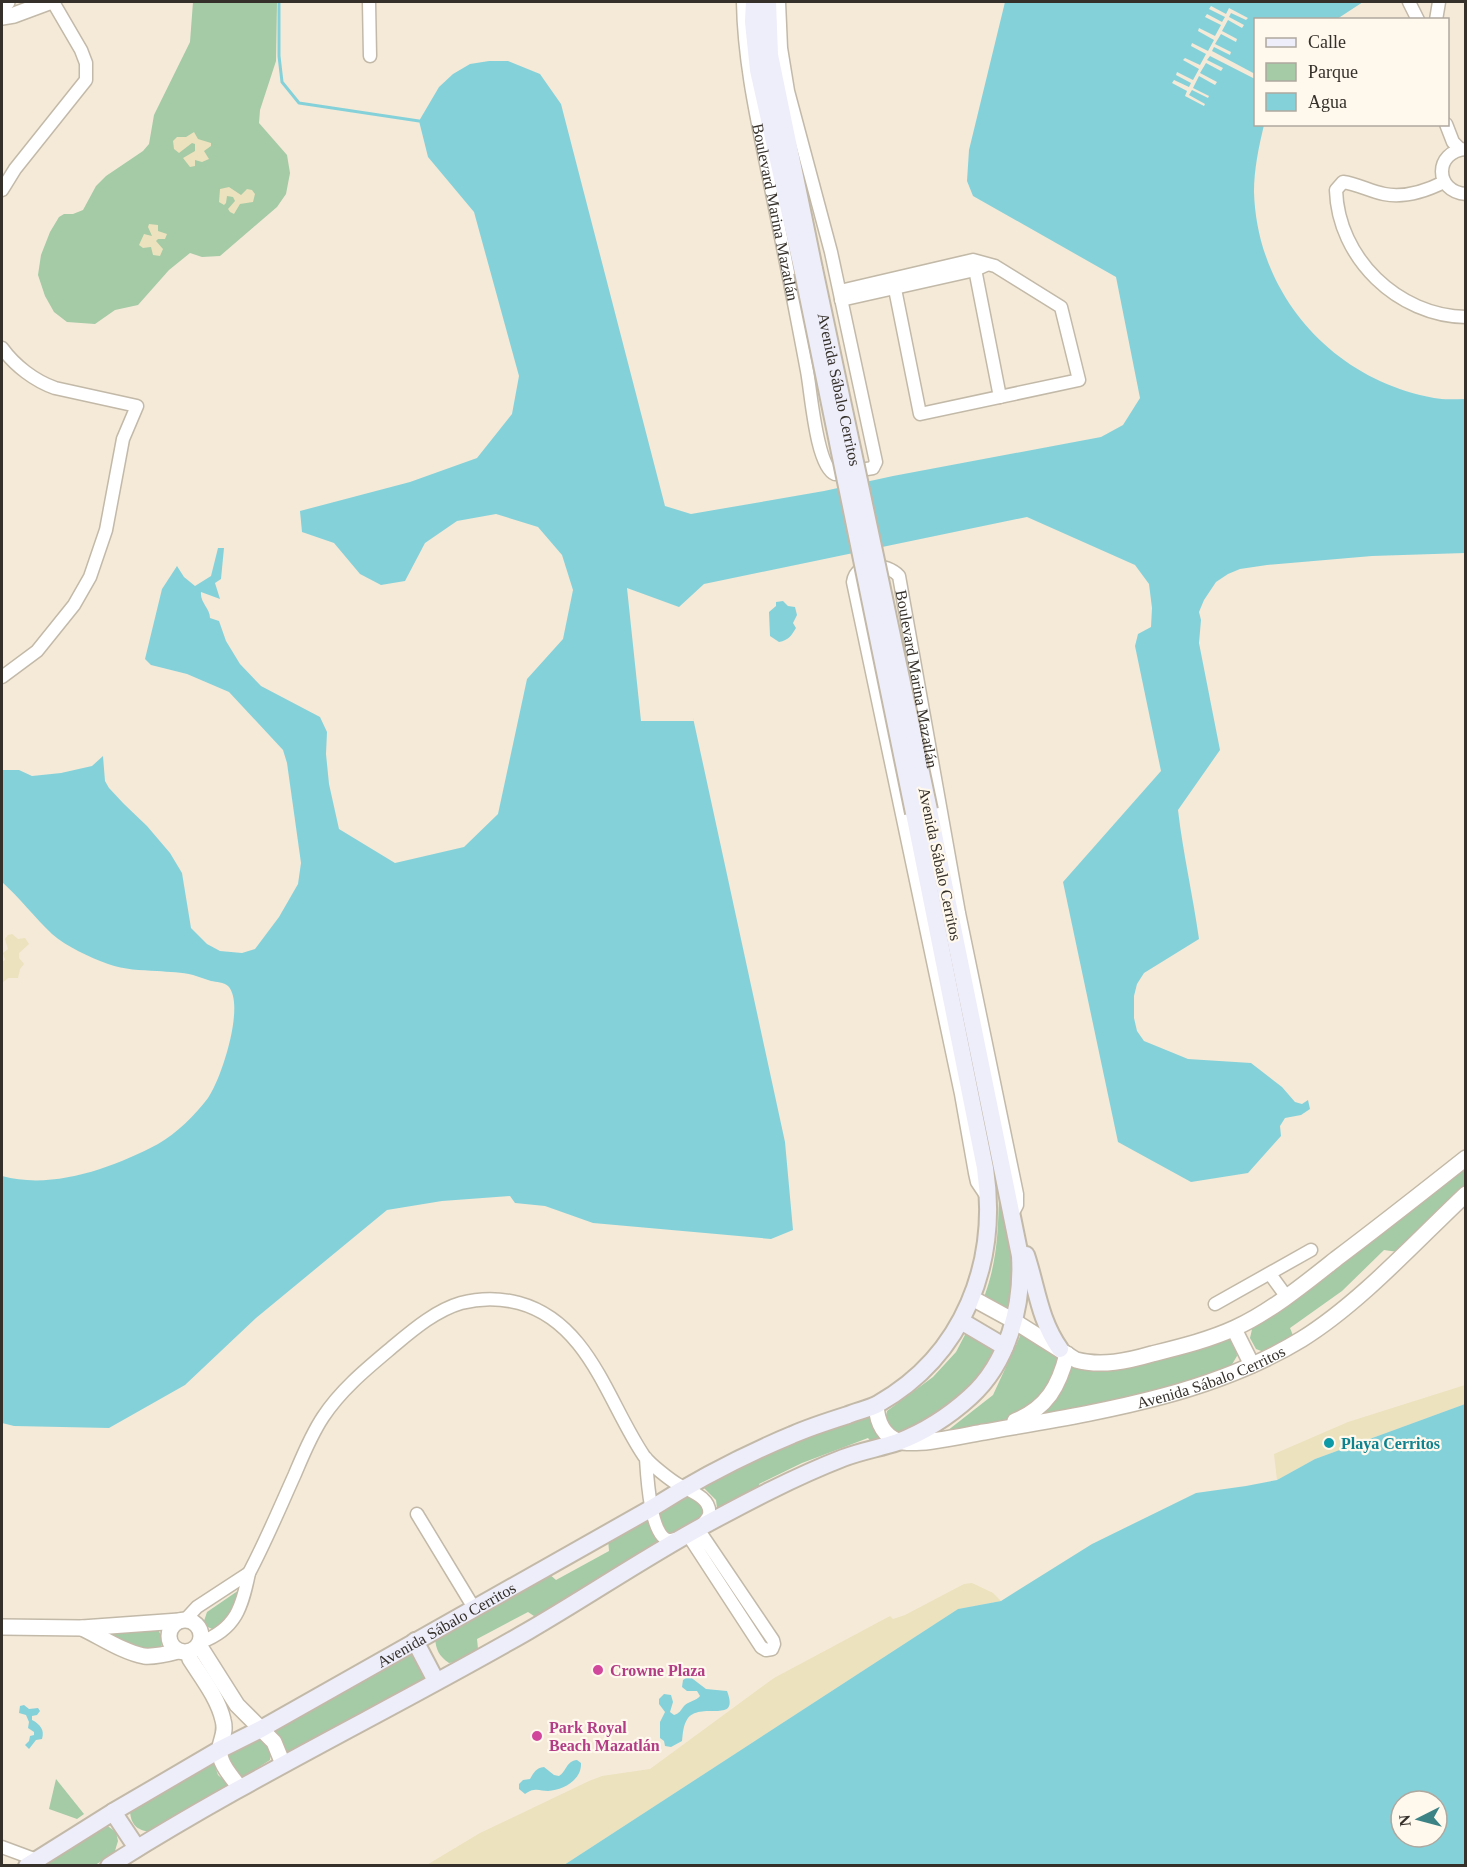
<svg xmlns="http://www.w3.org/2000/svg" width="1467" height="1867" font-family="Georgia,serif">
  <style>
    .green { fill: #a4caa6 }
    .sand { fill: #ece2bd }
    .water { fill: #85d1da; fill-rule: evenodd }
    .pier { fill: #f5ead8 }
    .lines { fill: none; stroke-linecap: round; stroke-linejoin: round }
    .stream { stroke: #85d1da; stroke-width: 3 }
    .minor-casing { stroke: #c3b9a8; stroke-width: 15 }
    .tertiary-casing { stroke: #c3b9a8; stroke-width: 18 }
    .secondary-casing { stroke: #c3b9a8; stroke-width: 20 }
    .minor { stroke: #fff; stroke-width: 12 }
    .tertiary { stroke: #fff; stroke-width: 15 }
    .secondary { stroke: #eeedfa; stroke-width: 16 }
    .secondary-bridge-casing { stroke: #c3b9a8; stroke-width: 20; stroke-linecap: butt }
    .secondary-bridge { stroke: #eeedfa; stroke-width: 16 }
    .culture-dot { fill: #0f9aa8; stroke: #fff8ed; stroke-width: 2 }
    .hotel-dot { fill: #d1479c; stroke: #fff8ed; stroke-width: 2 }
    .labels { text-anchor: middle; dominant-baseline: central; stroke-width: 4.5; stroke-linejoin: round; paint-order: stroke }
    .street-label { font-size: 16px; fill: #35302a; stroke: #fff8ed }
    .culture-label { font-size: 16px; font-weight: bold; fill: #0d838f; stroke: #fff8ed; text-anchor: start }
    .hotel-label { font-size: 16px; font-weight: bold; fill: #b23c85; stroke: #fff8ed; text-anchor: start }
  </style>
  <rect width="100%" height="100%" fill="#f5ead8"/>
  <g class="green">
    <path d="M193,2H277L276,61L260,110L259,123L287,155L290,173L286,194L277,207L220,256L202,257L190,253L169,270L138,305L115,310L95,324L67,322L54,312L45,296L38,275L41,255L50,232L59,217L64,214H73L83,210L96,186L106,176L143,151L149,144L154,115L190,42Z"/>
    <path d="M1465,1163V1188L1398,1252L1384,1250L1342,1291L1290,1328L1294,1338L1264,1352L1256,1349L1250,1338L1253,1325Z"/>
    <path d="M999,1195L1016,1262L1011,1314L983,1300C997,1263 998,1235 999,1195Z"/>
    <path d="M967,1331L995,1347L982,1371L966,1391L918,1428L894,1434L885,1420L887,1411L933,1377L956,1352Z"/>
    <path d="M1022,1332L1060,1355L1062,1361L1036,1407L991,1426L949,1434L947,1431L993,1395Z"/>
    <path d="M1224,1337L1231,1339L1236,1348L1237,1356L1231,1366L1182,1385L1026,1420L1068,1362L1084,1370L1124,1364Z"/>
    <path d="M874,1413L887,1441L872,1443L868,1438L802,1463L759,1484L762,1493L718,1516L716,1500L704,1488L767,1453L811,1432Z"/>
    <path d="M686,1495L699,1497L705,1513L701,1520L674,1535L665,1533L658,1517L660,1512Z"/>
    <path d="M647,1519H650L655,1536L664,1544L537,1618L528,1612L477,1639L478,1649L456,1662L449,1663C439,1656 436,1650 435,1638L548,1573L556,1580L609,1551L608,1539Z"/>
    <path d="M242,1588L227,1622L214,1630L208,1627L204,1621L207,1612Z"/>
    <path d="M151,1629L158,1630L163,1638L161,1648L151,1653L103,1635Z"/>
    <path d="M414,1652L425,1675L422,1681L287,1756L272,1734V1728L404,1653Z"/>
    <path d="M257,1739C267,1742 272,1750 270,1760L239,1780L225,1758Z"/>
    <path d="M210,1761L215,1766L218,1775L227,1783L228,1789L153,1832C138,1831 131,1826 130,1811Z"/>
    <path d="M56,1779L84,1814L77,1819L49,1809Z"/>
    <path d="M102,1822L116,1832L118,1841L114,1854L95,1865L32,1866Z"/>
  </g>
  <g class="sand">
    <path d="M194,132L198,139L211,143V146L204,151L209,159L202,162L195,160V166L190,167L183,158L195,151V144L192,143L179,153L174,149L173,141L177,137H186Z"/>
    <path d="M229,187L241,195L247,189L252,190L255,194L253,202L240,204L234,214L230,212L228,209L235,201L233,197L227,196L226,203L224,205L219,202L220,189Z"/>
    <path d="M149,224L158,225V231L167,234L165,239H158L156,241L163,249L160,256L153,255L151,247L143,248L139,245L144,234L152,236L148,227Z"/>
    <path d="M12,934L18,939L25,938L29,944L19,953V958L24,964L20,969L18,978H8L2,983V962L5,960L3,953L8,949L5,939L8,935Z"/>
    <path d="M1465,1385V1404L1315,1459L1277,1480L1274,1454L1348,1422Z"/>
    <path d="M972,1583L993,1593L1001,1601L958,1609L564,1865L425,1866L480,1833L589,1781L602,1776L650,1769L774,1678L890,1616L893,1619L905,1615L964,1584Z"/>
  </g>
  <g class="water">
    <path d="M1005,2H1363L1337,19L1256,20V124L1264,125C1259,146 1254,169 1254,192C1257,295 1333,380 1434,398C1444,400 1455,399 1465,399V553L1372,556L1267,565L1240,569L1228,574L1216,582L1204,600L1199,612L1201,620L1199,643L1220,750L1178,810C1183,853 1193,896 1199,939L1144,973L1137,984L1134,996V1018L1137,1031L1144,1041L1188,1059L1251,1063L1282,1087L1295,1102L1302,1104L1308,1100L1310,1109L1301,1115L1285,1118L1280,1126L1281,1136L1248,1173L1191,1182L1118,1142L1063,882L1161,771L1135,646L1138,634L1151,627L1152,608L1149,584L1135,565L1027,517L704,584L679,607L678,636L687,690L785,1142L793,1230L771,1239L593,1223L545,1206L515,1203L510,1196L442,1201L387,1210L256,1318L185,1385L109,1428L14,1426L2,1423V1176C52,1190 113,1168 158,1144C176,1134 195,1115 208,1098C221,1080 246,1004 228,986C224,982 216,982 211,981C205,979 199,977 193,975C182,972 169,972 157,971C140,970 125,970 108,964C89,957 67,947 52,934C34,917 20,898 2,882V770H19L32,776L61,773L92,766L103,756L105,781L109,788L124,804L147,826L170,853L182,873L191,928L207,944L220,951L242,953L255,949L279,917L298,884L301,863L287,763L283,750L229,692L187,674L151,665L145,659L162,589L177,566L184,577L195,586L211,576L218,548H224L221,579L215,583L220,599L201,592C200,603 210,608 210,618L219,621L226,641L240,664L261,686L320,717L327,732L326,754L329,784L339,829L395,863L464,847L498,814L527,679L563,639L573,590L562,555L538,527L496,514L457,521L425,543L405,581L381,585L360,574L334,543L302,532L300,511L410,482L477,458L512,414L519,376L474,212L428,157L419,121L439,87L453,74L470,64L489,61H508L540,74L561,104L665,506L691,514L824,491L893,476L1101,437L1123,425L1140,398L1116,277L973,196L967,181L969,150Z"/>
    <path d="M783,601L788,606L795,607L797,615L793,623L796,628C791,636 789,640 779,642L770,636L769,612L776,606V602Z"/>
    <path d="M1465,1404V1865H564L958,1609L1001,1601L1092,1544L1196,1493L1246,1486L1277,1480L1315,1459ZM1401,1801H1437V1837H1401Z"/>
    <path d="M689,1676L706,1689L727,1691C740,1725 703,1701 688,1718C683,1725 683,1733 682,1741L671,1747L665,1746L664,1741L660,1738V1722L665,1712L659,1704V1699L664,1694L671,1695L673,1702L670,1712L674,1715C680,1713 680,1711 684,1706C689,1701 696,1701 700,1696L697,1691H687L682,1687L683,1680Z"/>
    <path d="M24,1705L29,1709L38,1708L40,1711L37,1715L32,1716V1720C40,1724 45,1730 42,1739L36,1740L29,1749L25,1745L29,1741L30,1736L34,1735V1732L28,1728L29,1722L26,1715L19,1713L20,1706Z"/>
    <path d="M577,1760L581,1763C582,1780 563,1790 548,1791C543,1791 538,1789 534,1790C531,1790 528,1792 525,1794L519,1789V1784L523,1780L530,1779C534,1772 536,1768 544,1767L554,1775L559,1776C567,1771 566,1761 577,1760Z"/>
  </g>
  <g class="pier">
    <path d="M1211,6L1226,14L1229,8L1248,18L1246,20L1231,13L1229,17L1244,25L1242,28L1228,20L1222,31L1237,39L1236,42L1221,34L1215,44L1231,52L1230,55L1214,47L1212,51L1255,74V79L1210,56L1207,60L1223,68L1221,71L1206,63L1200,73L1217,82L1215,85L1199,76L1193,88L1209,96L1208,98L1192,90L1189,95L1205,104L1204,106L1185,96L1187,91L1172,83L1174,80L1189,87L1191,83L1176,75L1177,72L1193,80L1199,69L1183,60L1185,58L1200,65L1206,54L1191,46L1192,43L1208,51L1214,40L1198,31L1199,28L1215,36L1221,25L1205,17L1207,14L1222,22L1225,17L1209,9Z"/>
    <path d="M627,588L679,607L682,617L681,636L694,721H641Z"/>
  </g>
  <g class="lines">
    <path class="stream" d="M279,2V56L282,82L299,103L419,121"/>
    <g class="minor-casing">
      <g id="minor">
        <path d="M369,2L370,56"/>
        <path id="s1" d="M743,2C744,62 757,119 769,178C782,242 795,306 807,371C811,391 816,467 835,474L873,468L876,462L831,252L788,91L781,48L779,2"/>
        <path d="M1409,2L1418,20"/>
        <path d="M1436,20L1439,2"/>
        <path d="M1446,124L1453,142L1460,149"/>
        <path d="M1466,149C1434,151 1434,192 1466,194"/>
        <path d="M1444,182C1426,191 1404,198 1384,194C1370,191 1357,184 1343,182L1336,190C1338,258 1398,316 1466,317"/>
        <path d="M2,190L15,169L86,80V63L81,50L53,2"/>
        <path d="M974,264L1000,397"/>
        <path d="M840,291L973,260L995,266L1061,307L1079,380L920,414L893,279"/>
        <path d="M841,300L975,270L986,265"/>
        <path d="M2,348C15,366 35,381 55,388L137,406L123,439L106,530L90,577L74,605L37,651L2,677"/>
        <path id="s2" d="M987,1197L977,1182L975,1173L961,1094L853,582C856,560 887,563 899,576L959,913L1017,1194V1205L1012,1214"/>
        <path d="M1270,1274L1286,1296"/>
        <path d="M1215,1304L1311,1250"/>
        <path d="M417,1514L474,1608"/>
        <path d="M185,1620L197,1607L249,1573"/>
        <path d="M201,1642C236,1629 242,1607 249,1573C266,1541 280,1507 295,1474C303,1455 311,1435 323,1417C342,1388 370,1366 396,1344C415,1328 437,1310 461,1303C480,1298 500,1298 519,1303C589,1322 608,1403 644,1456C650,1464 670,1480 679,1485C690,1491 712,1498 709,1515C707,1520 702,1525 698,1529L773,1640L774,1644L772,1649L766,1650L761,1647L688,1535C683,1536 674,1540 669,1540C650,1538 647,1474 646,1458"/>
        <path d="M2,1847L37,1860"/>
      </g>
    </g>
    <g class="tertiary-casing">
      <g id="tertiary">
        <path d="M2,3L7,2"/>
        <path d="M2,17L14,15L49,2"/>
        <path d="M972,1298L1014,1321L1076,1360C1101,1367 1128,1361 1152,1354C1180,1347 1209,1340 1235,1328C1269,1313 1307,1282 1336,1259C1380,1226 1423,1192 1466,1158"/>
        <path d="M1234,1329L1252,1365"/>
        <path id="s3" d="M876,1405C877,1421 882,1435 898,1441C915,1447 966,1435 984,1432C1091,1413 1207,1397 1302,1339C1360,1303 1416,1241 1466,1194"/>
        <path d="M1015,1421C1047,1408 1059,1386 1067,1354"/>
        <circle cx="185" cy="1636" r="16"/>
        <path d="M2,1627L82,1628L179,1621"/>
        <path d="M82,1628C101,1637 123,1652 144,1656C155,1657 167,1654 178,1651"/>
        <path d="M199,1645L237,1705L274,1742L283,1764"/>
        <path d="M188,1652L190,1659C202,1678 218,1698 223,1720C226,1731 222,1737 220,1747C217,1762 232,1777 240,1788"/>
      </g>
    </g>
    <g class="secondary-casing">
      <g id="secondary">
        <path d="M754,2L753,22L758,70L803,272"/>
        <path d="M768,2L770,55L814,269"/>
        <path d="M1026,1255C1037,1288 1039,1319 1060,1349"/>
        <path d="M961,1321L1005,1347"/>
        <path d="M415,1641L436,1681"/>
        <path d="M113,1812L137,1848"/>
        <path id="s4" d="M27,1866L113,1812L219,1750L261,1729L652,1508C696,1480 744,1455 792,1435C810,1427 829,1421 848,1415C857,1411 869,1409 878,1404C964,1355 999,1263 985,1168L914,813"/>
        <path d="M109,1866C244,1780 389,1711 528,1631C585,1598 641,1560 699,1528C745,1503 794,1477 843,1458C861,1451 880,1448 898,1442C924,1432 949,1416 970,1397C1008,1363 1023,1306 1020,1256L929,810"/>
      </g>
    </g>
    <use href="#minor" class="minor"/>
    <use href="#tertiary" class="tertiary"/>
    <use href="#secondary" class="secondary"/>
    <g class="secondary-bridge-casing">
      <g id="secondary-bridge">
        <path id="s5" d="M814,269L929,810"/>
        <path d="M803,272L914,813"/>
      </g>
    </g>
    <use href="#secondary-bridge" class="secondary-bridge"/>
  </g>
  <circle class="culture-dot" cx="1329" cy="1443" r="6"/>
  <g class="hotel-dot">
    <circle cx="598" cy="1670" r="6"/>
    <circle cx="537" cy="1736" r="6"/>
  </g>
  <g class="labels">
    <g class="street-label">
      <text stroke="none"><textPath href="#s1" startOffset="213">Boulevard Marina Mazatlán</textPath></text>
      <text stroke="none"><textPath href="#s5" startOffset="123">Avenida Sábalo Cerritos</textPath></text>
      <text stroke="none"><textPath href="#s2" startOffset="792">Boulevard Marina Mazatlán</textPath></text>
      <text transform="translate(940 864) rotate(78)">Avenida Sábalo Cerritos</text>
      <text stroke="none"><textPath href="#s3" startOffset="366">Avenida Sábalo Cerritos</textPath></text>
      <text stroke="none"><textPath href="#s4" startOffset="484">Avenida Sábalo Cerritos</textPath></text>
    </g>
    <g class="culture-label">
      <text x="1341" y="1443">Playa Cerritos</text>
    </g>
    <g class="hotel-label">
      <text x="610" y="1670">Crowne Plaza</text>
      <text x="549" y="1727">Park Royal<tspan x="549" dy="18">Beach Mazatlán</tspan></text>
    </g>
  </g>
  <rect width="1467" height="1867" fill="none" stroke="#35302a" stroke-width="6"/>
  <rect x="1254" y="18" width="195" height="108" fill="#fff8ed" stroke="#aea89f" stroke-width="1.5"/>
  <rect x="1266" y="38" width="30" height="9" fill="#eeedfa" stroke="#aea89f" stroke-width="1.5"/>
  <text x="1308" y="48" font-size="18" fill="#35302a">Calle</text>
  <rect x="1266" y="63" width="30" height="18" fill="#a4caa6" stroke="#aea89f" stroke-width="1.5"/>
  <text x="1308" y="78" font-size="18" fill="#35302a">Parque</text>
  <rect x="1266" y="93" width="30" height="18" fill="#85d1da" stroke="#aea89f" stroke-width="1.5"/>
  <text x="1308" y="108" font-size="18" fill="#35302a">Agua</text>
  <g transform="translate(1419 1819) rotate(264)"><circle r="28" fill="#fff8ed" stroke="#aea89f" stroke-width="1.5"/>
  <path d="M0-4.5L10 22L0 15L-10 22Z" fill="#3b8385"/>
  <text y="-9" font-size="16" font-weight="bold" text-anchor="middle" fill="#35302a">N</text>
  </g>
</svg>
